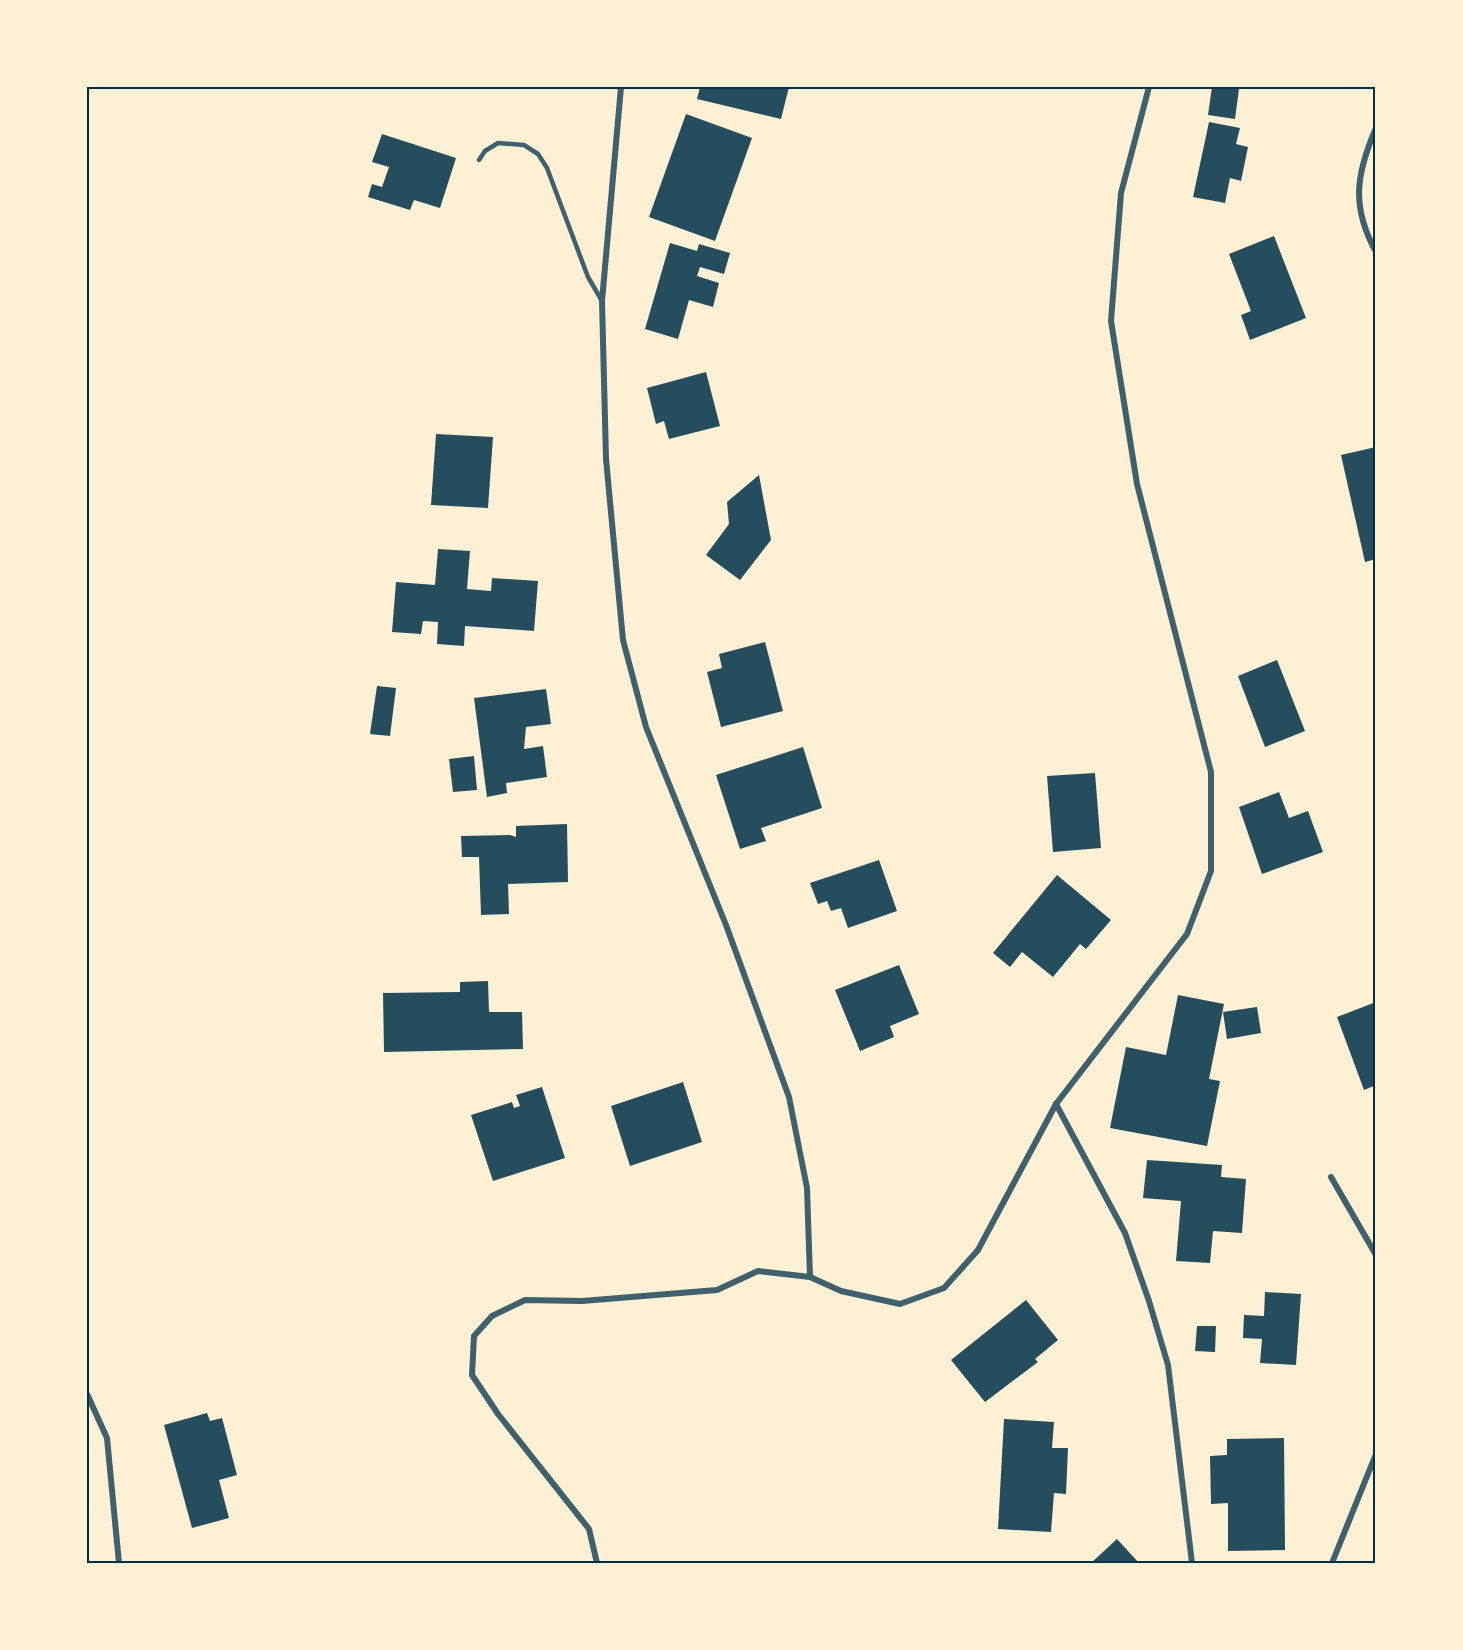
<svg xmlns="http://www.w3.org/2000/svg" width="1463" height="1650" font-family="'Source Sans 3',sans-serif">
  <style>
    .building { fill: #264d5e }
    .lines { fill: none; stroke-linecap: round; stroke-linejoin: round }
    .service { stroke: #3f606c; stroke-width: 4.5 }
    .minor { stroke: #3f606c; stroke-width: 6 }
    .neatline { fill: none; stroke: #003049; stroke-width: 2 }
  </style>
  <rect width="100%" height="100%" fill="#fdf0d5"/>
  <g class="building">
    <path d="M700,87H789L781,119L697,99Z"/>
    <path d="M1212,87L1239,89L1235,119L1208,115Z"/>
    <path d="M686,114L752,138L715,241L649,217Z"/>
    <path d="M1209,122L1240,128L1236,144L1248,147L1241,181L1230,178L1225,203L1193,197Z"/>
    <path d="M382,134L456,158L440,208L414,200L410,210L368,197L372,184L382,187L389,167L372,162Z"/>
    <path d="M1274,236L1306,318L1250,340L1241,315L1251,311L1229,254Z"/>
    <path d="M670,243L697,251L699,244L730,253L724,274L700,267L697,276L719,283L713,307L689,300L678,339L645,329Z"/>
    <path d="M706,372L720,426L669,439L664,421L656,424L647,388Z"/>
    <path d="M436,434L493,437L488,508L431,505Z"/>
    <path d="M1376,447V559L1365,562L1341,455Z"/>
    <path d="M759,475L771,540L740,580L706,555L729,524L727,502Z"/>
    <path d="M438,549L470,551L467,589L491,591L492,578L538,581L534,631L465,626L464,646L437,644L438,622L423,621L421,634L392,632L396,582L435,585Z"/>
    <path d="M765,642L783,711L721,727L707,672L722,668L719,654Z"/>
    <path d="M1277,660L1305,731L1265,747L1238,676Z"/>
    <path d="M377,686L396,688L390,736L370,734Z"/>
    <path d="M546,689L551,724L526,727L524,749L543,746L547,777L506,783L507,793L487,797L474,698Z"/>
    <path d="M803,747L822,808L761,828L766,841L740,849L716,775Z"/>
    <path d="M474,756L477,790L453,792L449,759Z"/>
    <path d="M1095,773L1101,848L1053,852L1047,776Z"/>
    <path d="M1279,792L1289,818L1308,811L1323,852L1262,874L1239,807Z"/>
    <path d="M567,824L568,882L508,884L509,914L481,915L479,857H462L461,836L510,835L516,837V826Z"/>
    <path d="M879,860L897,911L848,928L841,908L831,911L827,901L818,904L810,883Z"/>
    <path d="M1057,875L1111,920L1086,949L1080,944L1053,977L1022,952L1010,967L993,953Z"/>
    <path d="M899,965L919,1014L890,1026L894,1037L860,1051L835,990Z"/>
    <path d="M488,981L489,1012H522L523,1049L384,1052L383,993L460,992V982Z"/>
    <path d="M1178,995L1224,1004L1209,1079L1220,1081L1207,1146L1110,1128L1126,1047L1166,1055Z"/>
    <path d="M1376,1002V1085L1364,1090L1337,1017Z"/>
    <path d="M1257,1007L1261,1033L1227,1039L1223,1012Z"/>
    <path d="M683,1082L702,1142L630,1166L611,1106Z"/>
    <path d="M542,1087L565,1158L493,1181L471,1115L512,1102L514,1108L520,1106L516,1095Z"/>
    <path d="M1147,1160L1222,1165L1221,1177L1246,1179L1242,1233L1213,1231L1210,1263L1176,1261L1181,1201L1143,1198Z"/>
    <path d="M1265,1292L1301,1294L1296,1365L1260,1363L1262,1339L1243,1338L1244,1315L1264,1316Z"/>
    <path d="M1026,1300L1058,1340L1035,1359L1038,1362L985,1402L951,1360Z"/>
    <path d="M1197,1326H1216L1215,1352L1195,1351Z"/>
    <path d="M207,1413L210,1421L222,1418L237,1475L219,1480L229,1518L192,1528L164,1425Z"/>
    <path d="M1004,1419L1054,1422L1052,1448H1068L1066,1494L1054,1493L1051,1532L998,1529Z"/>
    <path d="M1284,1438L1285,1550L1228,1551V1503L1211,1504L1210,1456L1227,1455V1439Z"/>
    <path d="M1117,1539L1139,1563H1091Z"/>
  </g>
  <g class="lines">
    <path class="service" d="M479,160L485,151L498,143L524,145L538,154L547,168L588,277L602,301"/>
    <g class="minor">
      <path d="M621,87L602,301L606,459L623,640L646,727L726,925L789,1097L807,1188L810,1277"/>
      <path d="M1376,128C1356,174 1351,207 1376,252"/>
      <path d="M1056,1104L1125,1233L1149,1301L1168,1365L1192,1563"/>
      <path d="M1331,1177L1376,1255"/>
      <path d="M87,1394L107,1438L119,1563"/>
      <path d="M597,1563L589,1529L498,1414L472,1375L474,1336L492,1316L525,1300L582,1301L717,1290L758,1271L810,1277L841,1291L900,1304L944,1288L978,1250L1056,1104L1187,934L1211,871V772L1137,484L1111,321L1121,193L1149,87"/>
      <path d="M1332,1563L1376,1454"/>
    </g>
  </g>
  <rect width="1463" height="1650" fill="none" stroke="#fdf0d5" stroke-width="177"/>
  <rect x="88" y="88" width="1286" height="1474" class="neatline"/>
</svg>
